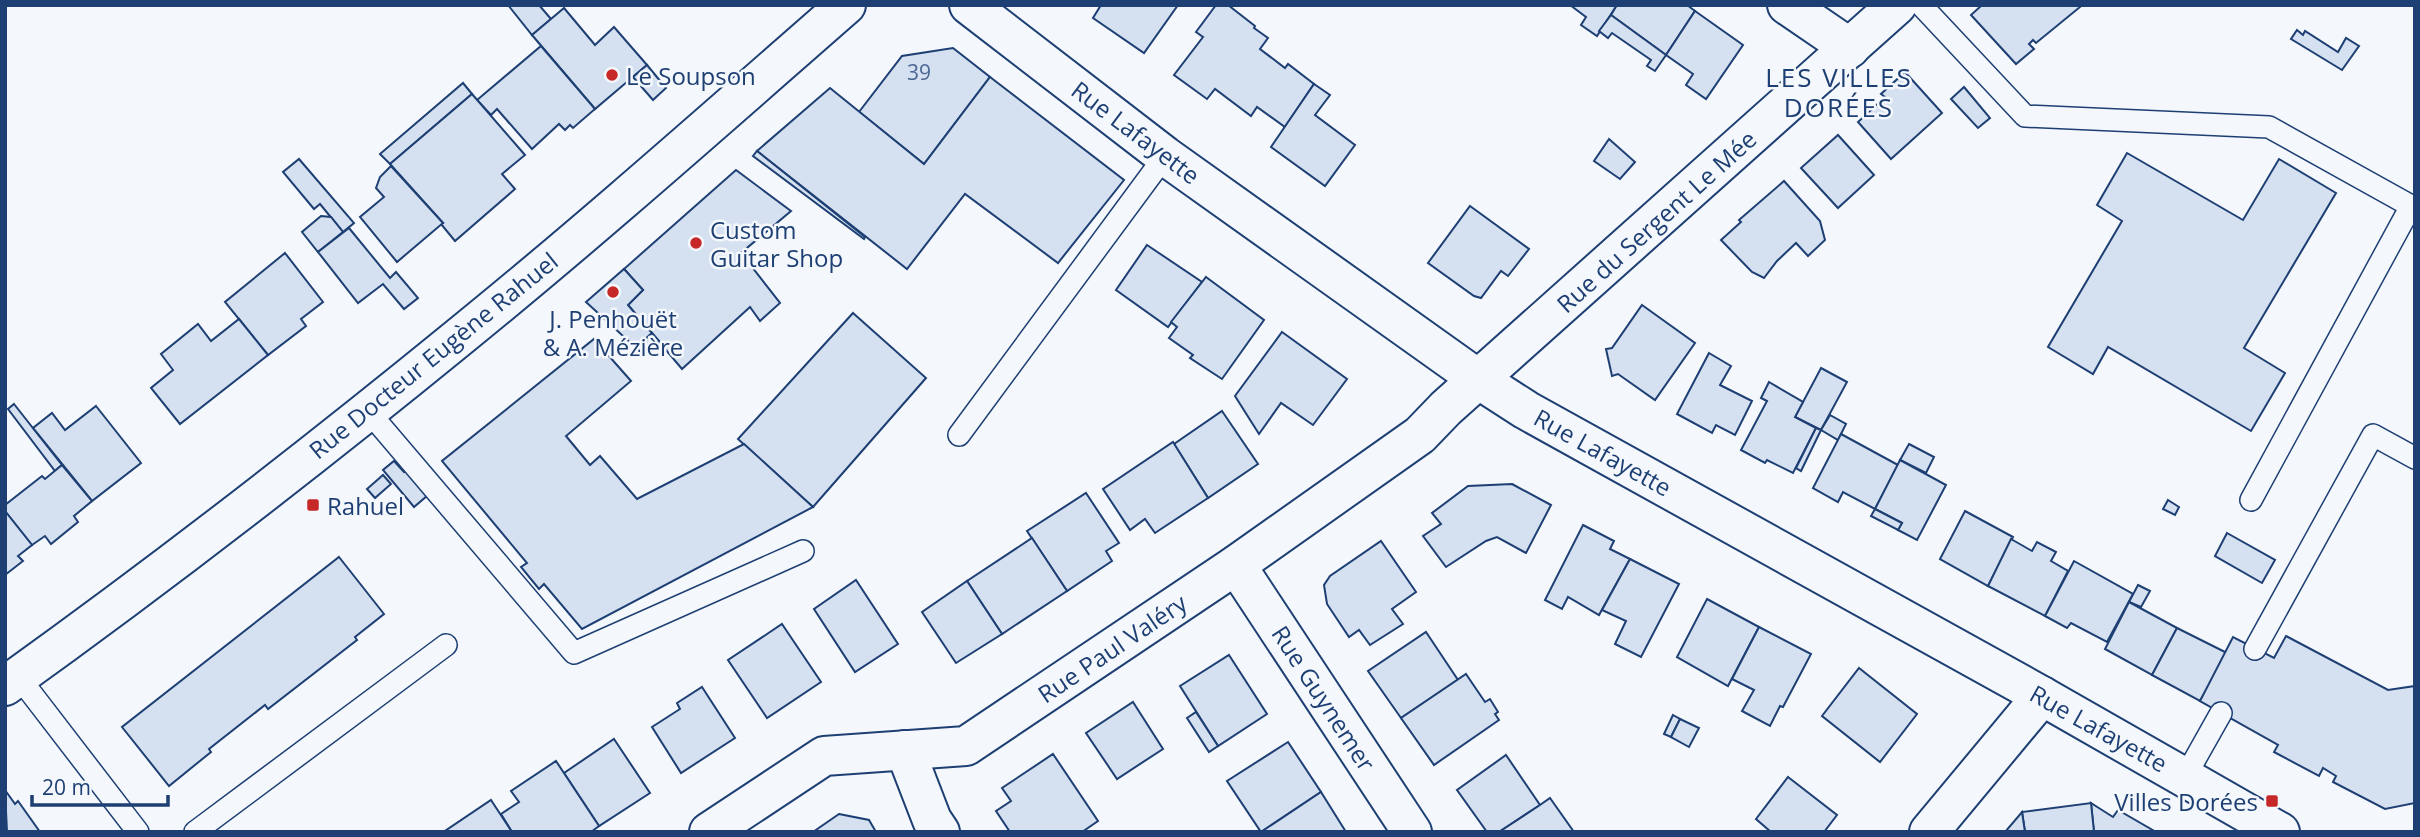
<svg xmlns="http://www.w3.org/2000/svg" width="2420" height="837" font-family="'Open Sans',sans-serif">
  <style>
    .building { fill: #d5e0f0; stroke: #1d3f73; stroke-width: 2 }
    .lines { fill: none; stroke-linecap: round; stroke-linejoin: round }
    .lane-casing { stroke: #1d3f73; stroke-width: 24 }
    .street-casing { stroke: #1d3f73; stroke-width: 42 }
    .secondary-casing { stroke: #1d3f73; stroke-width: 42 }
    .lane { stroke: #f4f7fb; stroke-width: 21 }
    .street { stroke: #f4f7fb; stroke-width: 38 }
    .secondary { stroke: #f4f7fb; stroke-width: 38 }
    .poi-dot { fill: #c62828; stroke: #f4f7fb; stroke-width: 2.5 }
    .labels { text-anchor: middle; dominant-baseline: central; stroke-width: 5; stroke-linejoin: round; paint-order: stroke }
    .number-label { font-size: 21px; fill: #4b6792 }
    .poi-label { font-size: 24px; fill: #1d3f73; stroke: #f4f7fb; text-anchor: start }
    .street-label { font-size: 24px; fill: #1d3f73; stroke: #f4f7fb }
    .neighbourhood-label { font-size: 26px; letter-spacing: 2px; fill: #1d3f73; stroke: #f4f7fb }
  </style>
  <rect width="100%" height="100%" fill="#f4f7fb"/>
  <g class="building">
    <path d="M508,5H539L551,19L532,35Z"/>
    <path d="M1101,5H1178L1144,53L1093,18Z"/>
    <path d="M1216,5H1228L1255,26L1254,28L1268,38L1260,49L1285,68L1288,64L1314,84L1285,127L1257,107L1251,116L1215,89L1207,99L1174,75L1203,37L1196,32Z"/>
    <path d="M1570,5H1617L1597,36L1581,25L1586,17Z"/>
    <path d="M1617,5H1687L1695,11L1666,55L1611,15Z"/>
    <path d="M1982,5H2078L2080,7L2036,43L2033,40L2029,44L2034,49L2016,64L1971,15Z"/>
    <path d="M564,8L595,45L614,27L647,65L595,109L532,35Z"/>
    <path d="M1695,11L1743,45L1706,99L1686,85L1693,74L1666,55Z"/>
    <path d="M1611,15L1666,55L1655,71L1647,66L1651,60L1612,33L1608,38L1599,31Z"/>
    <path d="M2297,30L2303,35L2305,31L2338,52L2346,38L2359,46L2342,70L2291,39Z"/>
    <path d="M541,46L595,109L573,128L570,125L565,130L559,124L532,149L497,109L491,115L477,100Z"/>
    <path d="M953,48L990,77L924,164L859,112L902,56Z"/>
    <path d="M647,65L666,88L653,100L633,77Z"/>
    <path d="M1905,72L1942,113L1891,159L1858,122L1885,97L1881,94Z"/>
    <path d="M990,77L1124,180L1058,263L965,194L907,269L757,151L830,88L924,164Z"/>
    <path d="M463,83L472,94L390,164L380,154Z"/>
    <path d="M1314,84L1330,95L1315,115L1355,145L1325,186L1271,147Z"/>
    <path d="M1964,87L1990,118L1978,128L1951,99Z"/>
    <path d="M472,94L525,155L502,174L515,189L455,241L441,224L443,223L390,164Z"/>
    <path d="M1838,135L1874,175L1838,208L1801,168Z"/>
    <path d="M1609,139L1635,162L1620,179L1594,161Z"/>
    <path d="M757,151L865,237L864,239L753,156Z"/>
    <path d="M2127,153L2243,220L2279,159L2336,193L2244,348L2285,373L2251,431L2108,347L2093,374L2048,347L2122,221L2097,205Z"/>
    <path d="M299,159L354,223L343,232L320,204L314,209L283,172Z"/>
    <path d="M391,166L443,223L397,262L360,217L384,197L376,188L380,177Z"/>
    <path d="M736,170L791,211L741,253L780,303L760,321L750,307L682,369L628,305L643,290L624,269Z"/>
    <path d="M1784,181L1820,221L1825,240L1808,256L1796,243L1777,261L1764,278L1752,272L1721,240L1741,222L1739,220Z"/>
    <path d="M1470,206L1529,249L1508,276L1501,271L1481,298L1474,296L1428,263Z"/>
    <path d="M321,216L331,217L343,232L318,252L302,232Z"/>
    <path d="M349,228L390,278L396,272L418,298L404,309L383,284L358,303L318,252Z"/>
    <path d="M1147,245L1202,282L1168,327L1116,290Z"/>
    <path d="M285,253L323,302L301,319L306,326L268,355L225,302Z"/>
    <path d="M624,269L643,290L628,305L652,333L636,348L586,302Z"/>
    <path d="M1206,277L1264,320L1222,379L1190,358L1193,355L1169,338L1177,327L1171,322Z"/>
    <path d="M1642,305L1695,343L1655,400L1618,374L1612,376L1606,349L1612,348Z"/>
    <path d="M853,313L926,378L813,507L738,439Z"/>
    <path d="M239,319L268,355L180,424L151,388L173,370L161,354L198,324L211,341Z"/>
    <path d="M1282,332L1347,379L1313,425L1281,403L1259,434L1235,396Z"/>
    <path d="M652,333L659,341L645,356L636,348Z"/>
    <path d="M594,339L631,381L566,436L590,465L600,456L637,499L744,444L813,507L582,629L544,584L539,589L521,567L527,563L442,461Z"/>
    <path d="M1709,353L1731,366L1720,385L1752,401L1735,435L1716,425L1712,433L1677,414Z"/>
    <path d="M1821,368L1847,382L1821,430L1795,417Z"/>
    <path d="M1769,382L1803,402L1795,417L1816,428L1793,473L1767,460L1765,463L1741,450L1767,401L1761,398Z"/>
    <path d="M14,404L62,465L55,471L8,409Z"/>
    <path d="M96,406L141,463L92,501L33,428L52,413L65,430Z"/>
    <path d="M1222,411L1258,464L1208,498L1174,444Z"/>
    <path d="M1830,415L1846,424L1838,440L1821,430Z"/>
    <path d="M1816,428L1821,430L1801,471L1796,468Z"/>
    <path d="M1841,434L1898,465L1875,509L1843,492L1838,502L1813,488Z"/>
    <path d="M1173,442L1208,498L1155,533L1145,519L1130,530L1103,489Z"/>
    <path d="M1909,444L1934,457L1926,473L1900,460Z"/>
    <path d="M1900,460L1946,485L1917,540L1898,530L1902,523L1875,509Z"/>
    <path d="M394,461L404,472L407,469L428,495L414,507L383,470Z"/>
    <path d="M62,465L92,501L74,516L78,522L51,544L45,536L32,545L5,511V505L42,476L45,479Z"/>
    <path d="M383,475L391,484L375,498L367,489Z"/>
    <path d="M1512,484L1551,505L1526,553L1497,537L1486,541L1446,567L1423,536L1441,524L1432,513L1468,486Z"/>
    <path d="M1086,493L1119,543L1106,551L1112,561L1067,591L1027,531Z"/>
    <path d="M2168,500L2179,507L2175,515L2163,509Z"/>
    <path d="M1875,509L1902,523L1898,530L1871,516Z"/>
    <path d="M5,511L32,545L18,556L23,561L5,575Z"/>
    <path d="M1965,511L2013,537L1988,586L1940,559Z"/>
    <path d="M1583,525L1614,541L1610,549L1630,559L1599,615L1568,597L1562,609L1545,600Z"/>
    <path d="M2227,533L2275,560L2262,583L2215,556Z"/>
    <path d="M1032,538L1067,591L1002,634L967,581Z"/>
    <path d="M2011,539L2032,551L2037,542L2056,552L2051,561L2068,571L2045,616L1988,586Z"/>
    <path d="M1381,541L1416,592L1392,609L1403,624L1370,645L1359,630L1349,637L1327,604L1324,585L1330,576Z"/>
    <path d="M339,557L384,614L355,637L357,640L268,709L265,705L209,749L211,752L169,786L122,727Z"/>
    <path d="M1630,559L1679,584L1641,657L1615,644L1626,621L1602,610Z"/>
    <path d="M2074,561L2133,594L2107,642L2071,623L2067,628L2045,616Z"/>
    <path d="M856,580L898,644L855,672L814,609Z"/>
    <path d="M967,581L1002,634L956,663L922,612Z"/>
    <path d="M2138,585L2150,591L2141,607L2129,602Z"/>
    <path d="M1707,599L1759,627L1728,686L1677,657Z"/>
    <path d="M2129,602L2177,628L2152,675L2105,649Z"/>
    <path d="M782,624L821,682L767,718L728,660Z"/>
    <path d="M1759,627L1811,654L1783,707L1780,706L1770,726L1742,711L1754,690L1732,679Z"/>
    <path d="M2177,628L2227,653L2200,701L2152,675Z"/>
    <path d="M1426,632L1458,680L1401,718L1368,671Z"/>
    <path d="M2286,636L2388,690L2415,686V803L2385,809L2333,782L2336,776L2323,768L2319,776L2274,752L2278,745L2200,701L2233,637L2274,658Z"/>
    <path d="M1229,655L1267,714L1218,746L1180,686Z"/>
    <path d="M1859,668L1917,714L1880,762L1822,716Z"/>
    <path d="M1466,674L1485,702L1490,699L1498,712L1495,714L1499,720L1434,765L1401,718Z"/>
    <path d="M702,687L735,738L681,773L652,727L680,709L677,703Z"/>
    <path d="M1133,702L1163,749L1117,779L1086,733Z"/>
    <path d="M1196,712L1218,746L1209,752L1187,718Z"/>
    <path d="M1673,715L1680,719L1671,737L1664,734Z"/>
    <path d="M1680,719L1699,728L1689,747L1671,737Z"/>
    <path d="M614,739L650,793L599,826L564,773Z"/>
    <path d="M1288,742L1321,792L1261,832L1227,781Z"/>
    <path d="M1053,754L1098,821L1082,832H1010L996,811L1011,801L1002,788Z"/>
    <path d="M1506,755L1540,805L1499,832H1487L1457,790Z"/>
    <path d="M556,761L599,826L591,832H512L501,814L519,802L511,791Z"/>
    <path d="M1788,777L1837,815L1824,832H1771L1756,819Z"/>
    <path d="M5,790L15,804L18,801L40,832H7Z"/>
    <path d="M1321,792L1346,832H1261Z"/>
    <path d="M1550,798L1574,832H1499L1540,805Z"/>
    <path d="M491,800L512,832H446L445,831Z"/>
    <path d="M2091,803L2113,817L2118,810L2156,832H2094Z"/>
    <path d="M2091,803L2094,832H2025L2022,812Z"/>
    <path d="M2022,812L2025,832H2005Z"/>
    <path d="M839,814L869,820L876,832H813Z"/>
  </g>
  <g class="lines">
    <g class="lane-casing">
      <g id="lane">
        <path d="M1921,5L2025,116L2269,127L2411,206L2251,500"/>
        <path d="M368,411L574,653L803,551"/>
        <path d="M959,435L1165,156"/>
        <path d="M2255,649L2373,435L2415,458"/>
        <path d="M18,676L138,832"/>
        <path d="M2185,777L2221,713"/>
        <path d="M195,832L446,645"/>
      </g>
    </g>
    <g class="street-casing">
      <g id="street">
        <path d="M969,5L1165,156L1478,379L1526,410L2042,696L2280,832"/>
        <path d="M1787,5L1850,48"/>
        <path d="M1236,565L1412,832"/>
        <path d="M905,750L932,820L940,832"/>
        <path d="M709,832L824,756L966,746L1236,565L1420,435L1446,408L1897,5"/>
        <path d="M1929,832L2042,696"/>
      </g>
    </g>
    <g class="secondary-casing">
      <path id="secondary" d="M5,686C160,575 311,458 458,338C590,231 718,117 846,5"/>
    </g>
    <use href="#lane" class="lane"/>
    <use href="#street" class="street"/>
    <use href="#secondary" class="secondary"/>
  </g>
  <g class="poi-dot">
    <circle cx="612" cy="75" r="7"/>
    <circle cx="696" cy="243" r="7"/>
    <circle cx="613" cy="292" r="7"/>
    <rect x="306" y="498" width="14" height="14" rx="3.5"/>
    <rect x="2265" y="794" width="14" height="14" rx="3.5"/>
  </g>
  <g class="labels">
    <g class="number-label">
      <text x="919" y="72">39</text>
    </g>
    <g class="poi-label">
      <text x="626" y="75">Le Soupson</text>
      <text x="710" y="229">Custom<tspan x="710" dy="28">Guitar Shop</tspan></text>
      <text x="613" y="318" text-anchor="middle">J. Penhouët<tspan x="613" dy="28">&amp; A. Mézière</tspan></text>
      <text x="327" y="505">Rahuel</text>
      <text x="2258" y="801" text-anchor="end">Villes Dorées</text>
    </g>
    <g class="street-label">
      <text transform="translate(1136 132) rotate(37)">Rue Lafayette</text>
      <text transform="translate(1656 221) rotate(-42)">Rue du Sergent Le Mée</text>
      <text transform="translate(433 355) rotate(-39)">Rue Docteur Eugène Rahuel</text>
      <text transform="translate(1603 452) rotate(29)">Rue Lafayette</text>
      <text transform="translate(1112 648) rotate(-34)">Rue Paul Valéry</text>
      <text transform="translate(1324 698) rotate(57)">Rue Guynemer</text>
      <text transform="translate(2099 728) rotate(29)">Rue Lafayette</text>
    </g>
    <g class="neighbourhood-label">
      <text x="1839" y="77">LES VILLES<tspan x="1839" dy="30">DORÉES</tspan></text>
    </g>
  </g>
  <rect width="2420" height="837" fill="none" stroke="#1d3f73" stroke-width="14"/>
  <path d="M32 795v10h136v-10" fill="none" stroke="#1d3f73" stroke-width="3.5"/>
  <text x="42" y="795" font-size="21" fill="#1d3f73" stroke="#f4f7fb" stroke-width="5" paint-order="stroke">20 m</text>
</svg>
